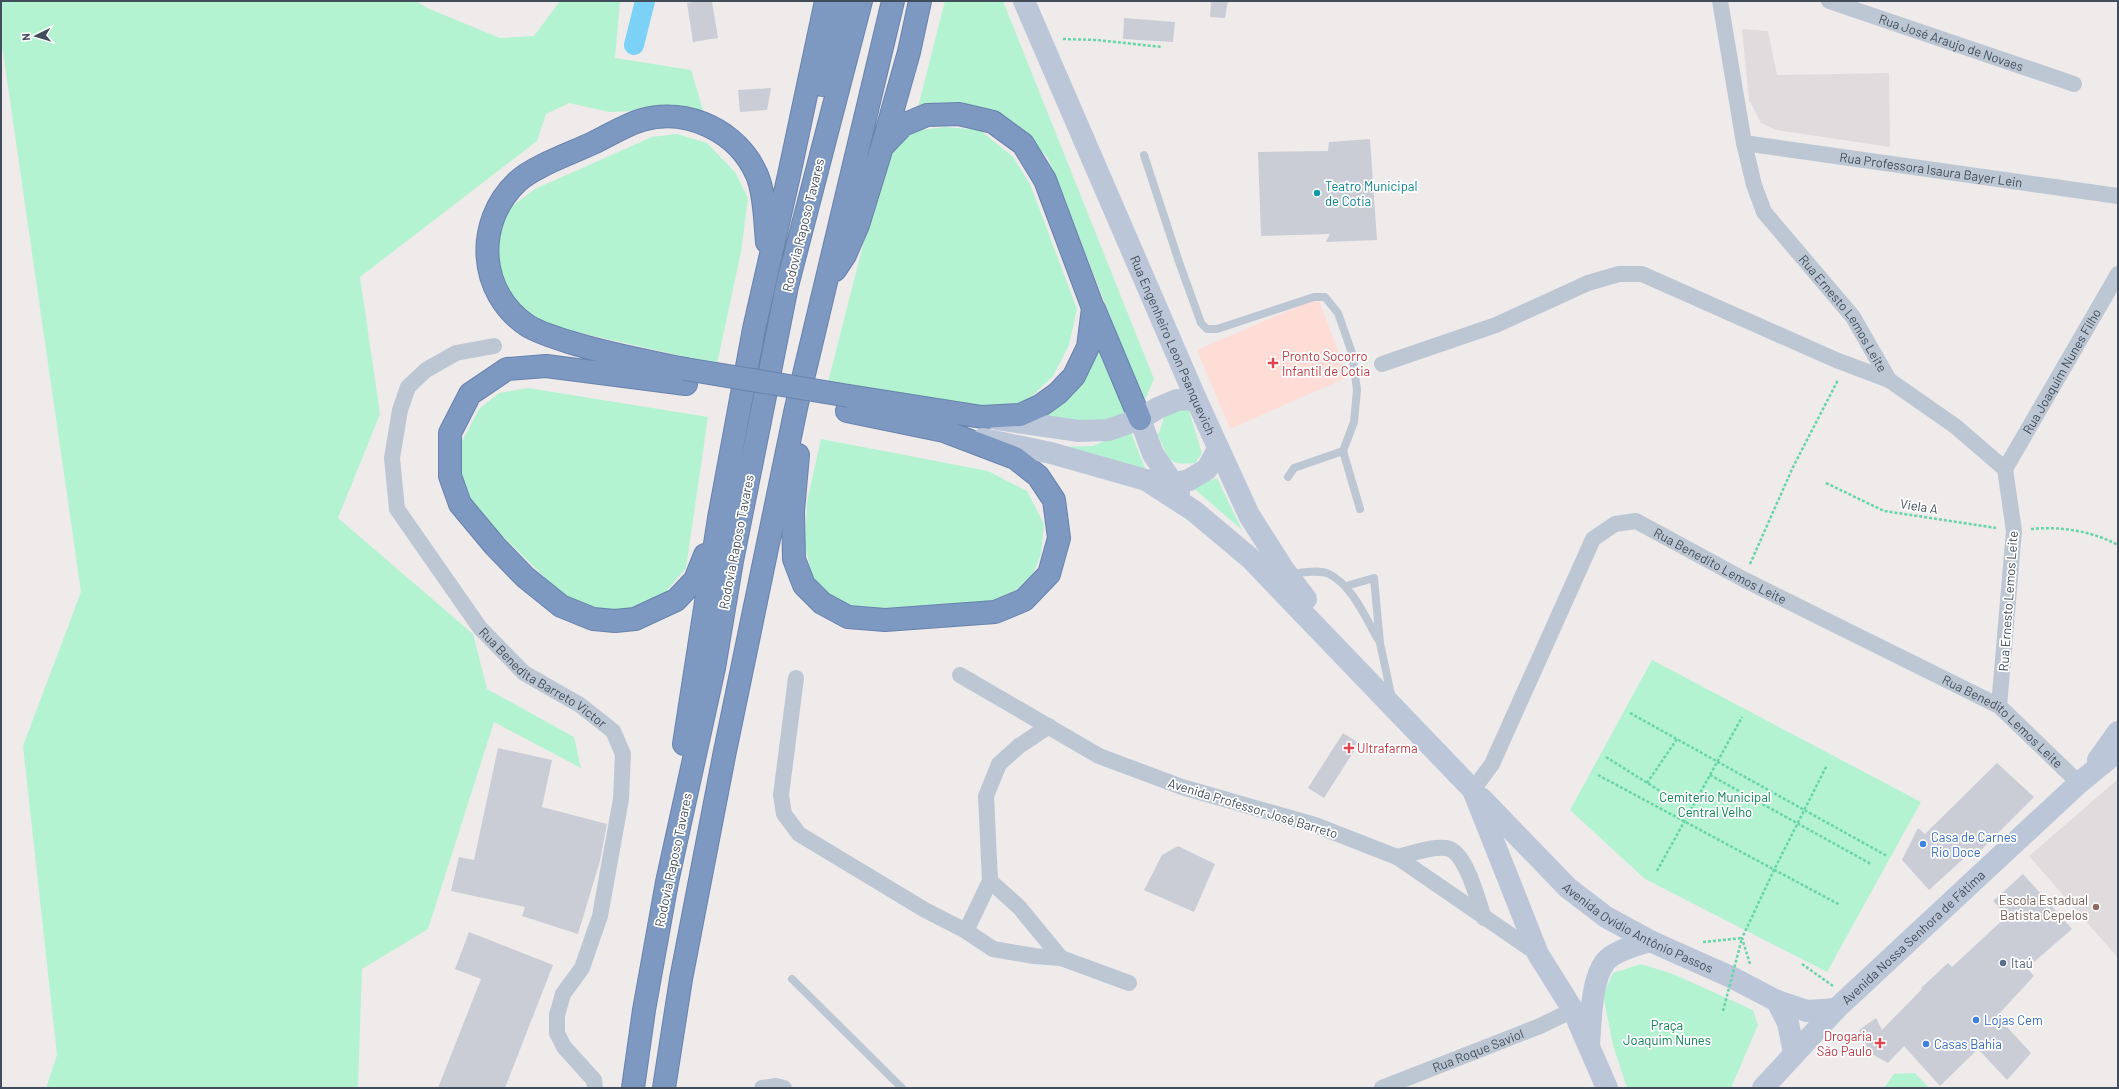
<svg xmlns="http://www.w3.org/2000/svg" width="2119" height="1089" font-family="Barlow,sans-serif">
<style>
.education{fill:#e0dcdd}
.medical{fill:#feddd7}
.green{fill:#b3f3d1}
.lines{fill:none;stroke-linecap:round;stroke-linejoin:round}
.canal{stroke:#7bd2f6;stroke-width:20}
.building{fill:#cacdd5}
.highway-casing{stroke:#6883ad;stroke-width:24}
.path{stroke:#67d5a8;stroke-width:2.5;stroke-dasharray:3 2;stroke-linecap:butt}
.lane{stroke:#bdc7d3;stroke-width:8}
.street{stroke:#bdc7d3;stroke-width:16}
.secondary{stroke:#bbc7d8;stroke-width:22}
.highway{stroke:#7d98c1;stroke-width:22}
.highway-bridge-casing{stroke:#6883ad;stroke-width:24;stroke-linecap:butt}
.path-bridge{stroke:#67d5a8;stroke-width:2.5;stroke-dasharray:3 2;stroke-linecap:butt}
.highway-bridge{stroke:#7d98c1;stroke-width:22}
.culture-dot{fill:#0f9aa8;stroke:#fff;stroke-width:1.5}
.health-dot{fill:#e0444e;stroke:#fff;stroke-width:1.5}
.shop-dot{fill:#3f7fe0;stroke:#fff;stroke-width:1.5}
.education-dot{fill:#8d6e63;stroke:#fff;stroke-width:1.5}
.service-dot{fill:#5c6f8a;stroke:#fff;stroke-width:1.5}
.labels{text-anchor:middle;stroke-width:3.5;stroke-linejoin:round;paint-order:stroke}
.street-label{font-size:13px;fill:#424d5b;stroke:#fff}
.culture-label{font-size:13px;fill:#0d838f;stroke:#fff;text-anchor:start}
.health-label{font-size:13px;fill:#be3a42;stroke:#fff;text-anchor:start}
.park-label{font-size:13px;fill:#0c8352;stroke:#fff}
.shop-label{font-size:13px;fill:#366cbe;stroke:#fff;text-anchor:start}
.education-label{font-size:13px;fill:#785e54;stroke:#fff;text-anchor:end}
.service-label{font-size:13px;fill:#4e5e75;stroke:#fff;text-anchor:start}
</style>
<rect width="100%" height="100%" fill="#efebeb"/>
<path class="education" d="M1742,29L1768,31L1777,75L1889,73L1890,147L1776,130L1761,123L1749,100Z
M2118,779V958L2029,856Z"/>
<path class="medical" d="M1318,298L1348,377L1230,429L1197,350Z"/>
<path class="green" d="M1,1H416L427,8L500,38L534,36L560,1H620L615,58L691,70L704,113L658,110L609,112L569,103L546,114L537,141L360,277L380,414L338,518L473,634L487,689L574,737L581,768L494,722L428,929L362,969L358,1088H46L57,1055L23,746L81,592L1,38Z
M945,1H1003L1154,379L1144,402L1048,158L1018,127L962,102L918,107Z
M945,127L980,130L1013,157L1030,184L1077,309L1069,345L1053,376L1027,401L1011,407L981,408L828,382L888,147L914,131Z
M677,134L707,143L735,172L748,198L741,252L717,364L528,321L509,304L493,254L507,210L535,189L652,137Z
M1098,339L1127,411L1114,421L1087,424L1025,418Z
M528,388L708,417L686,568L662,596L640,606L606,614L572,604L475,509L459,479V447L479,409L499,393Z
M1174,407L1188,408L1202,453L1195,463C1166,466 1169,458 1158,435L1165,415Z
M1130,430L1147,473L1059,447L1093,446Z
M821,439L988,471L1027,491L1044,524L1041,554L1033,574L1015,591L990,603L853,610L830,599L813,579L805,546L807,502Z
M1217,478L1242,530L1191,486Z
M1652,660L1921,802L1827,972L1645,879L1570,810Z
M1641,964L1673,974L1753,1010L1758,1025L1731,1088H1627L1613,1045L1603,995L1613,973Z
M1915,1073L1929,1088H1884L1894,1074Z"/>
<g class="lines">
<path class="canal" d="M634,45L645,1"/>
</g>
<path class="building" d="M698,1H712L718,38L693,42L687,3Z
M1211,1H1228L1225,18L1210,17Z
M1124,18L1175,22L1173,42L1123,39Z
M771,88L767,110L740,112L738,90Z
M1370,139L1377,240L1326,242L1330,234L1261,236L1258,152L1328,151L1329,142Z
M1343,733L1359,743L1324,798L1308,788Z
M498,748L552,760L542,807L607,824L600,861L578,934L522,916L525,907L451,891L459,857L474,860Z
M1997,763L2034,797L1976,855L1972,851L1929,890L1902,860L1918,828L1925,834Z
M1178,846L1215,864L1194,912L1144,890L1162,855Z
M2023,874L2072,929L2027,968L2034,976L1997,1016L2031,1053L2007,1080L1978,1049L1940,1086L1904,1046L1888,1063L1870,1053L1859,1030L1876,1018L1882,1030L1922,989L1921,988L1948,963L1952,967L2007,916L1993,901Z
M469,932L553,965L505,1088H438L481,979L455,969Z"/>
<g class="lines">
<g class="highway-casing">
<path id="highway" d="M822,85L844,1
M883,144L909,52L920,1
M835,270L845,255L858,225L882,147L903,125L927,115L959,114L993,122L1023,144L1045,180L1093,308L1088,347L1074,376L1058,393L1040,406L1020,415L982,417L849,396
M1094,309L1140,419
M685,369C646,361 607,354 569,342C556,338 540,333 528,326C478,293 474,223 517,182C532,167 572,153 593,143C608,136 625,125 642,120C687,107 738,131 757,175C765,194 765,222 767,242
M686,384L546,366L507,369L470,394L450,433V476L460,504L495,546L525,577L561,606L593,619L615,621L635,619L676,600L695,580L705,555
M798,455L793,511L794,559L804,585L822,603L848,617L885,620L995,612L1024,600L1049,574L1059,538L1054,500L1038,476L1015,458L944,431L847,411
M684,744L719,518L754,329L789,175L826,1
M633,1088L644,1010L667,882L714,668L732,561L787,286L861,1
M664,1088L681,979L724,756L796,408L893,1"/>
</g>
<path class="path" d="M1063,39L1097,40L1162,47
M1826,483L1884,511L1996,528
M2031,529C2060,526 2092,531 2118,545
M1750,564L1793,467L1838,380
M1630,713L1887,856
M1606,757L1679,803
M1598,775L1840,905
M1710,775L1871,864
M1647,783L1677,739
M1657,871L1742,717
M1703,942L1742,938
M1750,964L1742,938L1774,870L1827,765
M1802,964L1833,986"/>
<path class="lane" d="M1144,155L1179,262L1201,323L1207,329H1217L1314,297H1325L1338,313L1352,353L1357,390L1354,422L1343,451
M1288,477L1294,468L1343,451L1360,509
M1289,574C1301,573 1319,569 1329,574C1353,586 1366,619 1379,641
M1346,586L1374,578L1380,643L1392,699
M792,979L902,1088"/>
<g class="street">
<path id="s1" d="M1720,1L1744,143L1754,185L1764,212L1853,317L1889,380L1955,426L2005,469L2014,531L1999,706"/>
<path id="s2" d="M1829,1L2074,84"/>
<path id="s3" d="M1744,143L2118,196"/>
<path id="s4" d="M494,346L456,353L426,370L408,387L400,410L392,458L397,509L480,628L524,673L580,705L613,731L623,754L621,799L600,916L582,968L563,994L557,1015V1033L564,1047L594,1080L595,1088"/>
<path d="M1382,364L1496,325L1588,283L1619,274H1642L1836,360L1889,380"/>
<path id="s5" d="M2005,469L2118,274"/>
<path d="M960,675L1099,756L1182,787L1315,825L1397,857L1538,954"/>
<path d="M796,678L781,795L784,814L799,834L925,910L966,931"/>
<path d="M1049,726L1019,746L999,764L986,796L990,881L966,931L993,949L1034,956L1061,958L1129,983"/>
<path id="s6" d="M1473,790L1492,764L1593,539L1615,524L1636,521L1743,579L1999,706L2079,783"/>
<path d="M1397,857C1412,854 1431,846 1446,848C1466,850 1478,901 1484,918"/>
<path d="M990,881L1019,907L1061,958"/>
<path d="M762,1088L776,1086L784,1088"/>
<path id="s7" d="M1382,1088L1540,1026L1573,1010"/>
</g>
<g class="secondary">
<path id="s8" d="M1024,1L1196,399L1249,515L1284,570L1306,599"/>
<path d="M997,419L1079,431L1108,430L1140,419L1158,408L1177,400L1196,399"/>
<path d="M1140,419L1153,454L1179,492"/>
<path d="M983,439L1051,453L1146,480L1172,484L1189,480L1207,469L1218,449"/>
<path d="M1146,480L1194,511L1250,558L1473,790L1538,954L1573,1010L1607,1088"/>
<path d="M2098,760L2118,732"/>
<path id="s9" d="M1481,798L1568,888L1606,917L1650,941L1731,977L1777,1001L1807,1011L1836,1009"/>
<path d="M1777,1001L1788,1023L1794,1053"/>
<path d="M1589,1044C1591,1021 1591,980 1605,962C1613,951 1637,945 1650,941"/>
<path id="s10" d="M1763,1088L1836,1009L2079,783L2118,751"/>
</g>
<use href="#highway" class="highway"/>
<g class="highway-bridge-casing">
<path id="highway-bridge" d="M685,369L849,396"/>
</g>
<path class="path-bridge" d="M1723,1011L1742,938"/>
<use href="#highway-bridge" class="highway-bridge"/>
</g>
<circle class="culture-dot" cx="1317" cy="193" r="4"/>
<g class="health-dot">
<path d="M1271 357h4v4h4v4h-4v4h-4v-4h-4v-4h4z"/>
<path d="M1347 742h4v4h4v4h-4v4h-4v-4h-4v-4h4z"/>
<path d="M1878 1037h4v4h4v4h-4v4h-4v-4h-4v-4h4z"/>
</g>
<g class="shop-dot">
<circle cx="1923" cy="844" r="4"/>
<circle cx="1976" cy="1020" r="4"/>
<circle cx="1926" cy="1044" r="4"/>
</g>
<circle class="education-dot" cx="2096" cy="907" r="4"/>
<circle class="service-dot" cx="2003" cy="963" r="4"/>
<g class="labels">
<g class="street-label">
<text dy="5" stroke="none"><textPath href="#s2" startOffset="129">Rua José Araujo de Novaes</textPath></text>
<text dy="5" stroke="none"><textPath href="#s3" startOffset="189">Rua Professora Isaura Bayer Lein</textPath></text>
<text transform="translate(803 225) rotate(-76)" y="5">Rodovia Raposo Tavares</text>
<text dy="5" stroke="none"><textPath href="#s1" startOffset="345">Rua Ernesto Lemos Leite</textPath></text>
<text dy="5" stroke="none"><textPath href="#s8" startOffset="375">Rua Engenheiro Leon Psanquevich</textPath></text>
<text dy="5" stroke="none"><textPath href="#s5" startOffset="113">Rua Joaquim Nunes Filho</textPath></text>
<text transform="translate(1919 506) rotate(9)" y="5">Viela A</text>
<text transform="translate(736 542) rotate(-79)" y="5">Rodovia Raposo Tavares</text>
<text dy="5" stroke="none"><textPath href="#s6" startOffset="422">Rua Benedito Lemos Leite</textPath></text>
<text transform="translate(2008 601) rotate(-86)" y="5">Rua Ernesto Lemos Leite</text>
<text dy="5" stroke="none"><textPath href="#s4" startOffset="448">Rua Benedita Barreto Victor</textPath></text>
<text dy="5" stroke="none"><textPath href="#s6" startOffset="746">Rua Benedito Lemos Leite</textPath></text>
<text transform="translate(1253 808) rotate(17)" y="5">Avenida Professor José Barreto</text>
<text transform="translate(673 860) rotate(-78)" y="5">Rodovia Raposo Tavares</text>
<text dy="5" stroke="none"><textPath href="#s9" startOffset="206">Avenida Ovídio Antônio Passos</textPath></text>
<text dy="5" stroke="none"><textPath href="#s10" startOffset="213">Avenida Nossa Senhora de Fátima</textPath></text>
<text dy="5" stroke="none"><textPath href="#s7" startOffset="103">Rua Roque Saviol</textPath></text>
</g>
<g class="culture-label">
<text x="1325" y="191">Teatro Municipal<tspan x="1325" dy="15">de Cotia</tspan></text>
</g>
<g class="health-label">
<text x="1282" y="361">Pronto Socorro<tspan x="1282" dy="15">Infantil de Cotia</tspan></text>
<text x="1357" y="753">Ultrafarma</text>
<text x="1872" y="1041" text-anchor="end">Drogaria<tspan x="1872" dy="15">São Paulo</tspan></text>
</g>
<g class="park-label">
<text x="1715" y="802">Cemiterio Municipal<tspan x="1715" dy="15">Central Velho</tspan></text>
<text x="1667" y="1030">Praça<tspan x="1667" dy="15">Joaquim Nunes</tspan></text>
</g>
<g class="shop-label">
<text x="1931" y="842">Casa de Carnes<tspan x="1931" dy="15">Rio Doce</tspan></text>
<text x="1984" y="1025">Lojas Cem</text>
<text x="1934" y="1049">Casas Bahia</text>
</g>
<g class="education-label">
<text x="2088" y="905">Escola Estadual<tspan x="2088" dy="15">Batista Cepelos</tspan></text>
</g>
<g class="service-label">
<text x="2011" y="968">Itaú</text>
</g>
</g>
<rect width="2119" height="1089" fill="none" stroke="#424d5b" stroke-width="4"/>
<g transform="translate(36 36) rotate(265)" stroke="#ffffff" stroke-width="3" paint-order="stroke">
<path d="M0-3L7 15L0 10L-7 15Z" fill="#424d5b"/>
<text y="-6" font-size="11" font-weight="bold" text-anchor="middle" fill="#424d5b">N</text>
</g>
</svg>
